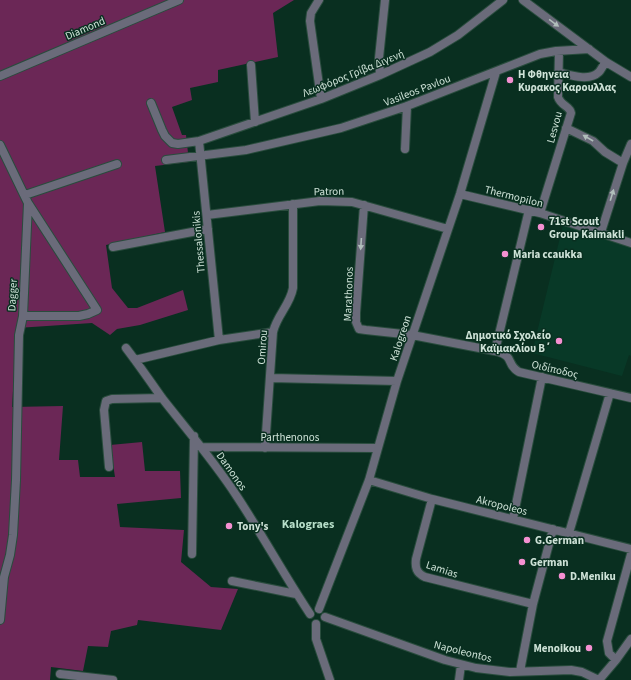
<svg xmlns="http://www.w3.org/2000/svg" width="631" height="680" font-family="'Source Sans 3',sans-serif">
<style>
.built{fill:#083927}
.green{fill:#6b2756}
.lines{fill:none;stroke-linecap:round;stroke-linejoin:round}
.minor-casing{stroke:#294c3d;stroke-width:10}
.minor{stroke:#6a6b7a;stroke-width:8}
.oneway{fill:#b0bebb}
.poi-dot{fill:#f590d1;stroke:#092f20;stroke-width:1.5}
.labels{text-anchor:middle;stroke-width:3;stroke-linejoin:round;paint-order:stroke}
.street-label{font-size:11px;fill:#cee2d7;stroke:#092f20}
.poi-label{font-size:11px;font-weight:bold;fill:#cee2d7;stroke:#092f20;text-anchor:start}
.neighbourhood-label{font-size:12px;font-weight:bold;fill:#b6dec8;stroke:#092f20}
</style>
<rect width="100%" height="100%" fill="#092f20"/>
<path class="built" d="M563,225L631,248V356L629,355L622,376L532,353Z"/>
<path class="green" d="M0,0H294L273,13L278,57L218,70V82L190,88L192,100L172,107L182,135H186L189,162L155,166L165,232L106,245L112,288L128,308H137L183,290L188,310L140,325L117,329L110,335L92,323L17,328L12,407L63,406L59,460H78L80,477H115L110,445L142,442L145,471H180L181,498L117,504L120,527L184,530L181,562L211,587L238,589L221,630L138,620L137,625L111,631L108,647L88,646L83,671L51,667L50,680H0Z"/>
<g class="lines">
<g class="minor-casing">
<path id="minor" d="M319,0L311,13L310,21L321,99
M523,0L606,62L631,77
M251,65L255,122
M558,72C570,75 589,82 599,72C601,70 603,65 606,62
M380,75L379,58L385,0
M0,76L179,0
M151,103L162,130L165,136L172,143L178,144L199,141L321,99L380,75L430,52L458,35L503,0
M566,128L593,141L605,152L623,163
M199,141L219,340
M0,145L28,203L23,316L19,335L16,480L13,535L10,555L4,577L0,620
M405,149L407,106
M166,160L246,150L341,128L407,106L540,54L556,51L589,49
M460,194L540,213L631,243
M25,195L117,164
M364,205L356,313V322L359,329L366,330L412,335L495,351C516,356 505,364 519,372L631,398
M540,213L571,113C570,106 561,106 558,97L559,51
M207,215L320,201L352,202L448,229
M601,232L623,163L631,144
M113,247L208,229
M23,316H79L88,314L97,310L28,203
M126,348C139,365 150,381 162,398C187,430 214,461 236,495C262,534 284,575 310,614
M495,351L529,210
M135,360L219,340L273,332
M271,378L397,381
M202,447L378,448
M265,448L273,332C277,315 290,305 293,288V204
M109,467L104,410L106,401L112,399L162,398
M369,480L432,499L631,549
M432,499L416,559C415,567 416,573 425,577L533,604
M513,519L542,377
M569,533L610,393
M192,554L194,436
M232,581L296,594
M319,609L369,480L397,381L460,194L496,72
M325,617L445,660L476,668L510,672L571,670L582,672L599,680
M316,624V639L330,680
M616,660L609,653L607,641L631,554
M520,671L533,604L553,529
M60,674L113,680
M459,680L461,665
M599,680L616,660L631,639"/>
</g>
<use href="#minor" class="minor"/>
</g>
<defs><path id="oneway-solid" d="M-6-.8H1V-3.2L6.5 0L1 3.2V.8H-6Z"/></defs>
<g class="oneway">
<use href="#oneway-solid" transform="translate(554 23) rotate(36)"/>
<use href="#oneway-solid" transform="translate(588 138) rotate(-150)"/>
<use href="#oneway-solid" transform="translate(612 195) rotate(-73)"/>
<use href="#oneway-solid" transform="translate(361 244) rotate(94)"/>
</g>
<g class="poi-dot">
<circle cx="510" cy="80" r="4"/>
<circle cx="541" cy="227" r="4"/>
<circle cx="505" cy="254" r="4"/>
<circle cx="559" cy="341" r="4"/>
<circle cx="229" cy="526" r="4"/>
<circle cx="527" cy="540" r="4"/>
<circle cx="522" cy="562" r="4"/>
<circle cx="562" cy="576" r="4"/>
<circle cx="589" cy="648" r="4"/>
</g>
<g class="labels">
<g class="street-label">
<text transform="translate(85 28) rotate(-23)" y="4">Diamond</text>
<text transform="translate(353 73) rotate(-22)" y="4">Λεωφόρος Γρίβα Διγενή</text>
<text transform="translate(417 90) rotate(-21)" y="4">Vasileos Pavlou</text>
<text transform="translate(554 127) rotate(-75)" y="4">Lesvou</text>
<text transform="translate(329 191) rotate(-1)" y="4">Patron</text>
<text transform="translate(514 196) rotate(14)" y="4">Thermopilon</text>
<text transform="translate(198 242) rotate(-95)" y="4">Thessalonikis</text>
<text transform="translate(348 294) rotate(-88)" y="4">Marathonos</text>
<text transform="translate(12 295) rotate(-87)" y="4">Dagger</text>
<text transform="translate(400 338) rotate(-72)" y="4">Kalogreon</text>
<text transform="translate(262 347) rotate(-86)" y="4">Omirou</text>
<text transform="translate(555 369) rotate(13)" y="4">Οιδίποδος</text>
<text x="290" y="441">Parthenonos</text>
<text transform="translate(232 471) rotate(55)" y="4">Damonos</text>
<text transform="translate(502 505) rotate(14)" y="4">Akropoleos</text>
<text transform="translate(442 569) rotate(18)" y="4">Lamias</text>
<text transform="translate(463 651) rotate(14)" y="4">Napoleontos</text>
</g>
<g class="poi-label">
<text x="518" y="78">Η Φθηνεια<tspan x="518" dy="13">Κυρακος Καρουλλας</tspan></text>
<text x="549" y="225">71st Scout<tspan x="549" dy="13">Group Kaimakli</tspan></text>
<text x="513" y="258">Maria ccaukka</text>
<text x="551" y="339" text-anchor="end">Δημοτικό Σχολείο<tspan x="551" dy="13">Καϊμακλίου Β΄</tspan></text>
<text x="237" y="530">Tony's</text>
<text x="535" y="544">G.German</text>
<text x="530" y="566">German</text>
<text x="570" y="580">D.Meniku</text>
<text x="581" y="652" text-anchor="end">Menoikou</text>
</g>
<g class="neighbourhood-label">
<text x="308" y="528">Kalograes</text>
</g>
</g>
</svg>
